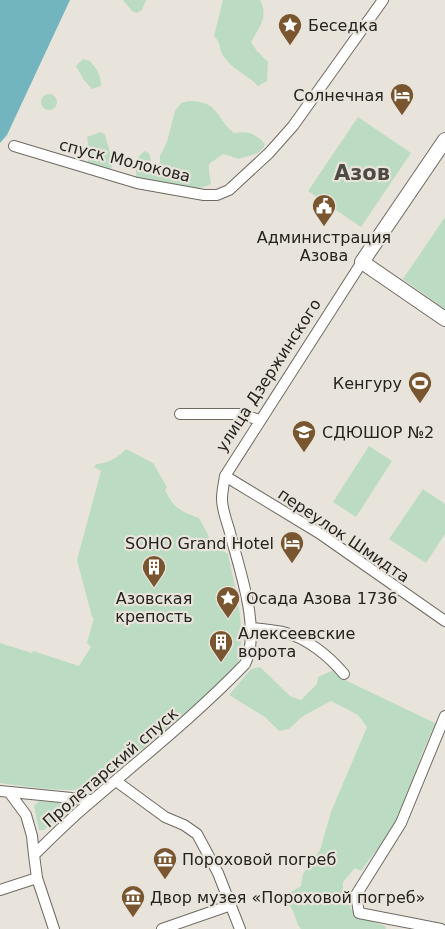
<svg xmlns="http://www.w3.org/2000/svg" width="445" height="929" font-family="'DejaVu Sans',sans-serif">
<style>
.green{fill:#bbdcc2}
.water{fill:#73b5bf}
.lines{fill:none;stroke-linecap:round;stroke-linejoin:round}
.street-casing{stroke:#6f6962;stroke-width:12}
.secondary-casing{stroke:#6f6962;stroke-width:16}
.street{stroke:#fff;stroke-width:10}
.secondary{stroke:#fff;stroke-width:14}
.labels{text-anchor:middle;stroke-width:4.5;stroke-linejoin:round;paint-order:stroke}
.poi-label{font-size:16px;fill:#252320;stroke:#e9e4db;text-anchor:start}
.street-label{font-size:16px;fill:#252320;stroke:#e9e4db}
.district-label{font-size:21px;font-weight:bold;fill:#4f4a43;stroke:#e9e4db}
</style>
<rect width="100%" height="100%" fill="#e9e4db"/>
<path class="green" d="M123,0H146L142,10L137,13L132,11Z
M223,0H260C269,16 259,28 251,42L257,51L268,62L267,81L258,86C248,75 233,70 224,57C219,51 221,42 214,36Z
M83,59L90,61C97,69 101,75 101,86L92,89L84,80L76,66Z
M41 102a8 8 0 1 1 16 0a8 8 0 1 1-16 0Z
M189,101C220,101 215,118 234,133C248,131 255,133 265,144C260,157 249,154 239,159L223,154L209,164V172L211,184C206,187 201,187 196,189C170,201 162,194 137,183L135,161L144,151L149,153L153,168L160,163V156L167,142L175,111L181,103Z
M358,117L411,153L361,227L308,191Z
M101,132L105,135L113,163L109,174L89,171C86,159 90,150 87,137Z
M445,217V309L403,279Z
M369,446L392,461L356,517L333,502Z
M126,449L153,463L167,487L165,490C174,508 180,511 199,518L213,544L228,554C235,588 246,623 239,659C236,676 117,770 95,788C64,793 31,787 0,783V643L32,653L33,651L79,666L91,647L87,643L94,618L92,617L77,560L101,471L94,467L96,464C109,463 117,458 126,449Z
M423,489L445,504V534L426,563L389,539Z
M260,667L290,696L301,700L317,684L318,677L336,669L347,681L437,724C419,751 414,784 400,813C391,834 374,852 361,871L355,868L343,882V891L351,909L358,917L385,926L386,929H301L298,925L293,911L285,898L287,894L301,886L303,874L320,850L331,812L367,727L358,715L331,701L303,716L289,729L279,731L265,717L229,695L251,669Z
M39,801L69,803V808L44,830H39L34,806Z"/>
<path class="water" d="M0,0H70L7,135L0,143Z"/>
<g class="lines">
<g class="street-casing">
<path id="street" d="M14,146L137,183L204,195H217L229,190L269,153L293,126L383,0
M180,414H240L260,420
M225,476L319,533L445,621
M252,628C262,629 273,630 283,632C307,638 329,656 344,674
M116,781L165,817L184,825L197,834L218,873L240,929
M0,791L92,800
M9,792L26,815L32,836L34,855
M0,890L37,878
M54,929L37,878L34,855C53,836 72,817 93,800C144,756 198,713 245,664C262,629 238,566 229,529C226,520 222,508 222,499C222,491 224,483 225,476L362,262
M162,929L231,905
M441,929L359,913L356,895L401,823L445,716"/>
</g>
<g class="secondary-casing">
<path id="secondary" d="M445,140L362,262L445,319"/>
</g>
<use href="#street" class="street"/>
<use href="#secondary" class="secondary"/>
</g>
<defs>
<g id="sight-pin" transform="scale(1.25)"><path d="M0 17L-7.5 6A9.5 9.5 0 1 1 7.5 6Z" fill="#79562f" stroke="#e9e4db"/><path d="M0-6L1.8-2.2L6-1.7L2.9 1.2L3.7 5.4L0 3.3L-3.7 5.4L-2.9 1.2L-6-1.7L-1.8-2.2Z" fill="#fff"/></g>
<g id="hotel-pin" transform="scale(1.25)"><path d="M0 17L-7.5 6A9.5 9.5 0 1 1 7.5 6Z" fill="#79562f" stroke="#e9e4db"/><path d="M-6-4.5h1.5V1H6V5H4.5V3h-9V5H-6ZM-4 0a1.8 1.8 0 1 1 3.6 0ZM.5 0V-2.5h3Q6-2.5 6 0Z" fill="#fff"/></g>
<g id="civic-pin" transform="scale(1.25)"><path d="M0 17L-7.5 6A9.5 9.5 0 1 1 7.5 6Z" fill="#79562f" stroke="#e9e4db"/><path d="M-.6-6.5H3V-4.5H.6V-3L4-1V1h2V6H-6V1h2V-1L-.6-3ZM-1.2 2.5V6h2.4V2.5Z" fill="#fff"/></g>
<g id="stadium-pin" transform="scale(1.25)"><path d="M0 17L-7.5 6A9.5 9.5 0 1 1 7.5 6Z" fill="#79562f" stroke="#e9e4db"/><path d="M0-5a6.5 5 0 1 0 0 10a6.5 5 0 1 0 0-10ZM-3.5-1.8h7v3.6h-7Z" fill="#fff"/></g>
<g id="school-pin" transform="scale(1.25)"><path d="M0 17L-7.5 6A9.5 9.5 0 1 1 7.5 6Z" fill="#79562f" stroke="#e9e4db"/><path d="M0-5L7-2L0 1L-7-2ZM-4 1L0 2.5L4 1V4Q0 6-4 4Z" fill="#fff"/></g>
<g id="building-pin" transform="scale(1.25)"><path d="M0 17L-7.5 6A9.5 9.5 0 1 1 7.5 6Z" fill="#79562f" stroke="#e9e4db"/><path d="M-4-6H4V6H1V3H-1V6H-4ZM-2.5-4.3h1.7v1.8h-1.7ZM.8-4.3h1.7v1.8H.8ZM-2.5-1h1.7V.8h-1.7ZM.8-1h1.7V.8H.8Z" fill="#fff"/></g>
<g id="museum-pin" transform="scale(1.25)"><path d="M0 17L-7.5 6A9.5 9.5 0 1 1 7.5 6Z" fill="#79562f" stroke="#e9e4db"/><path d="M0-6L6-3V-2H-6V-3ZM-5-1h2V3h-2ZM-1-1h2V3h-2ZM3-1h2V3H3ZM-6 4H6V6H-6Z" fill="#fff"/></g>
</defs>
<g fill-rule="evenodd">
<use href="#sight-pin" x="290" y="25"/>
<use href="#hotel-pin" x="402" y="95"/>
<use href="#civic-pin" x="324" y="206"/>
<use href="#stadium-pin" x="420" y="383"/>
<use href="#school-pin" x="304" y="432"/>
<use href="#hotel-pin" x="292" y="543"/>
<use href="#building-pin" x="154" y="567"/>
<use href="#sight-pin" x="228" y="598"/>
<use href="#building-pin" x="221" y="642"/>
<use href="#museum-pin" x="165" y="859"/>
<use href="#museum-pin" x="133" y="897"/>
</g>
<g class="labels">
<g class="poi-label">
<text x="308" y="31">Беседка</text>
<text x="384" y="101" text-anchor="end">Солнечная</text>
<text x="324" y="243" text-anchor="middle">Администрация<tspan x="324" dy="18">Азова</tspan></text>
<text x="402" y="389" text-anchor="end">Кенгуру</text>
<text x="322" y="438">СДЮШОР №2</text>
<text x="274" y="549" text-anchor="end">SOHO Grand Hotel</text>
<text x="154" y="604" text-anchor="middle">Азовская<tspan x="154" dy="18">крепость</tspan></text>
<text x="246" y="604">Осада Азова 1736</text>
<text x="238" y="639">Алексеевские<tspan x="238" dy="18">ворота</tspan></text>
<text x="182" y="865">Пороховой погреб</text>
<text x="150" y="903">Двор музея «Пороховой погреб»</text>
</g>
<g class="street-label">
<text transform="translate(125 160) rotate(14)" y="6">спуск Молокова</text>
<text transform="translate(268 375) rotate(-57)" y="6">улица Дзержинского</text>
<text transform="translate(344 535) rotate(34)" y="6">переулок Шмидта</text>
<text transform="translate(110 767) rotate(-41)" y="6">Пролетарский спуск</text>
</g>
<g class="district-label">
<text x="362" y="180">Азов</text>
</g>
</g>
</svg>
